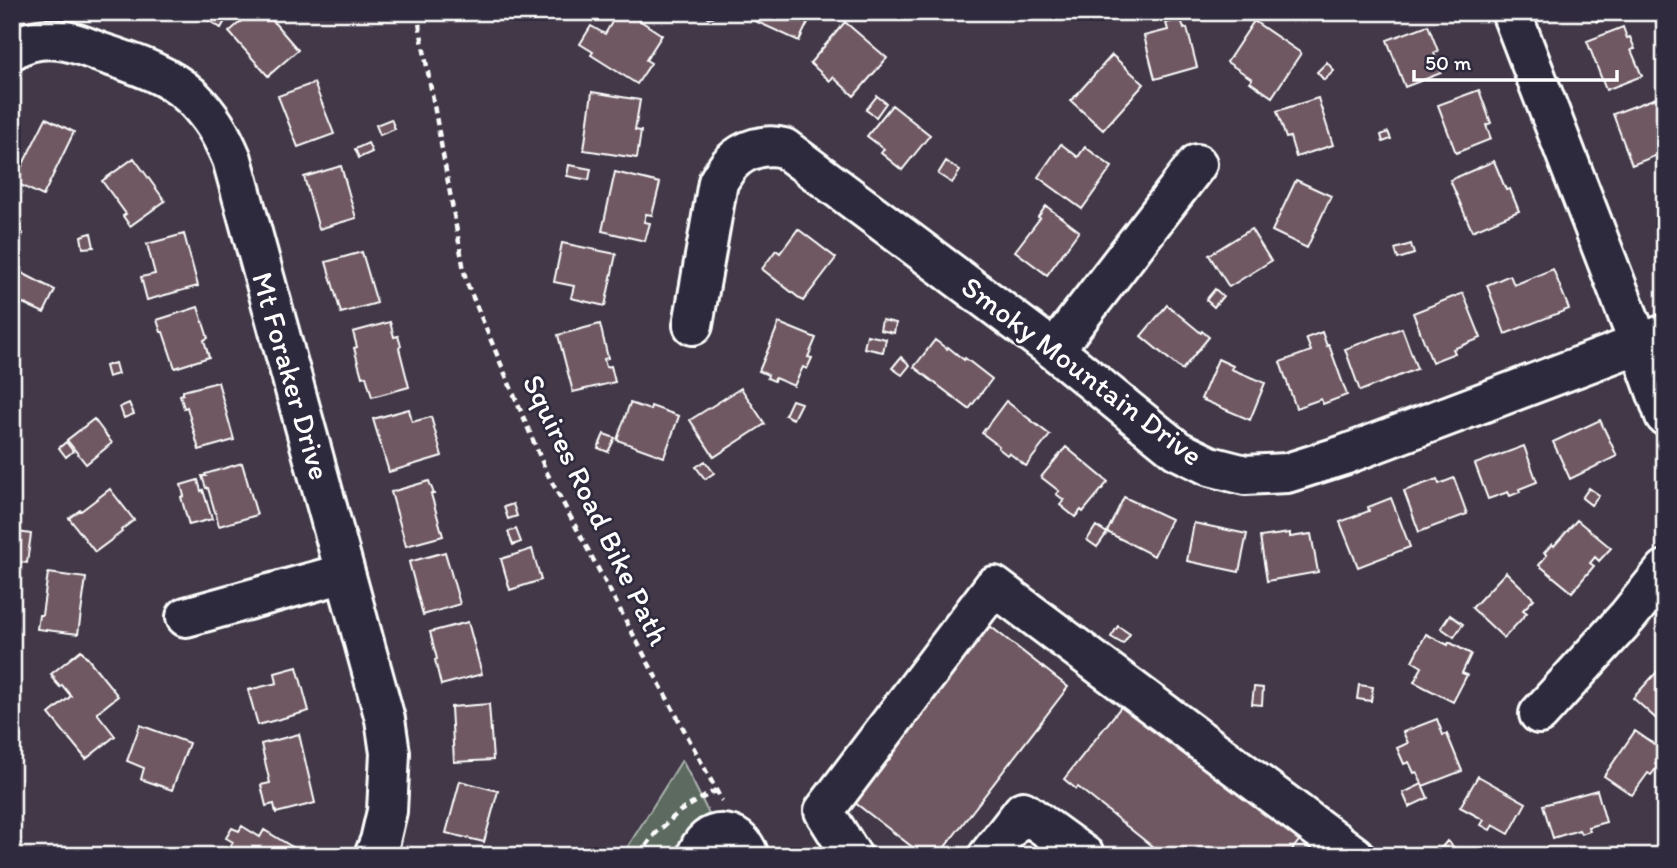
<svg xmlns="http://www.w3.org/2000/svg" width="1677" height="868" font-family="Itim,sans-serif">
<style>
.park{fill:#5b6a60;stroke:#adb4b0;stroke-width:2}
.building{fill:#705963;stroke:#fff;stroke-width:2}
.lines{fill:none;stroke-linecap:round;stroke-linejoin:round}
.minor-casing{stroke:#fff;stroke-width:44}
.path{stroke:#fff;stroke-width:4.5;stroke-dasharray:7 5;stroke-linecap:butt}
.minor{stroke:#2f2a3d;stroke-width:38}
.labels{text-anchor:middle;stroke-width:5;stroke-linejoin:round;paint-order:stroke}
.street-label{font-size:30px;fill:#fff;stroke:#2f2a3d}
</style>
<rect width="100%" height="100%" fill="#423848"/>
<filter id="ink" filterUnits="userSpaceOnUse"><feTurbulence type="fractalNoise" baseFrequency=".0143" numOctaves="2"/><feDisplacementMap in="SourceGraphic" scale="14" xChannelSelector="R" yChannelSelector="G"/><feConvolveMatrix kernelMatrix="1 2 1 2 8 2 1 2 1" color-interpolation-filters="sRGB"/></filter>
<g filter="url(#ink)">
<path class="park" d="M682,760L730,856H622Z"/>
<path class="building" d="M199,12H230L221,28L198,14Z
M251,12H265L298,50L268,76L229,32Z
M618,12H627L662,35L646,60L651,63L637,84L591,55L593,52L580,44L591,26L605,34Z
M686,12H706L688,17Z
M706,12H731L708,18Z
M757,12H813L799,41L753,20Z
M1593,12H1621L1597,22Z
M1181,19L1184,29L1187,28L1197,67L1155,79L1144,36L1168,30L1166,23Z
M1254,21L1301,53L1272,97L1250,82L1252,79L1227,62Z
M845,22L887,58L854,96L833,77L830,81L810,63Z
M1428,25L1438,51L1434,53L1441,73L1405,87L1387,40Z
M1623,27L1627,38L1630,37L1635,49L1631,50L1642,76L1606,90L1587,41Z
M1112,55L1144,84L1103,130L1071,101Z
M1327,62L1334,71L1324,80L1317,72Z
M314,83L334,134L298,147L278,96Z
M1479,90L1491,123L1486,125L1491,139L1456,153L1438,105Z
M592,92L640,100L635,130L641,131L637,158L584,150Z
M1664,95L1665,122L1660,124L1665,137V152L1632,165L1613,114Z
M877,96L886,103L876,117L866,110Z
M1318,98L1333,145L1296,157L1290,137L1286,138L1277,111Z
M892,105L930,135L902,170L881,153L884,149L867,136Z
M46,118L74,132L43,196L14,182Z
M391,119L395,129L380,135L376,125Z
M1388,132L1391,139L1383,142L1381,135Z
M368,143L372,152L359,158L355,149Z
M1061,144L1078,157L1085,147L1112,167L1082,209L1038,177Z
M134,158L165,201L130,226L123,216L126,214L102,181Z
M946,161L960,171L952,183L938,174Z
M1494,161L1506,190L1510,189L1519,211L1472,231L1450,180Z
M569,165L591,169L589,180L567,176Z
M341,166L356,218L319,229L304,177Z
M615,172L660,183L652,215L646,214L644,222L650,223L645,241L602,231Z
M1296,180L1331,196L1307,248L1272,231Z
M1046,206L1079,231L1047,275L1015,251L1040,218L1038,217Z
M12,229L23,234L12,255Z
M798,229L836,258L803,301L762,269L776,250L780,253Z
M1251,229L1271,261L1229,287L1209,255Z
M91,233L94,247L83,248L81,236Z
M184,234L198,286L147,300L141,277L155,274L147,244Z
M562,243L616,254L605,306L571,298L574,286L554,282Z
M1411,244L1414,254L1398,259L1395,249Z
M362,252L377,303L341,313L326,262Z
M1553,269L1569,309L1505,334L1487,285L1510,275L1514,285Z
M22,273L55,290L44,313L12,298V292Z
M1215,289L1223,296L1214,307L1206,300Z
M1463,293L1481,338L1453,349L1455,353L1432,362L1413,313Z
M1167,305L1201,333L1202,331L1209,337L1182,370L1141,336Z
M198,307L208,338L204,340L209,357L175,368L163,332H161L157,320Z
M882,320L896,323L894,333L880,330Z
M390,322L394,337L398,336L401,346L399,348L409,387L372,397L366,376L362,377L354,348L357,347L353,332Z
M779,323L816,338L808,357L812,358L807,369L803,367L794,386L775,378L774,381L767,378L768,375L759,371Z
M600,324L608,358L604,359L606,367L611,366L615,382L573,392L558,335Z
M1402,328L1417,369L1360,391L1345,349Z
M1322,332L1327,346L1329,345L1347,395L1323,404L1321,399L1296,408L1280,362L1311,351L1306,338Z
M867,335L886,339L883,352L864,348Z
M935,340L947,349L948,347L964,360L965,358L992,379L969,409L914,367Z
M901,357L910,365L902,375L892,368Z
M1218,359L1233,366L1231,369L1265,383L1250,420L1201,399Z
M115,363L118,374L108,377L105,366Z
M218,382L234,440L199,450L187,407L184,408L180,395L183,394V391Z
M741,388L765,424L714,457L690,420Z
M792,400L801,403L793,419L785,415Z
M1006,401L1050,435L1026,466L1009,453L1007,455L998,448L999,446L982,433Z
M129,403L134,414L124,418L120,407Z
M630,403L650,410L651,406L679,416L664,457L617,440Z
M409,409L412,422L431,417L442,456L389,472L373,419Z
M94,419L112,443L86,464L67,440Z
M1600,420L1617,456L1570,479L1553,442Z
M604,434L615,438L608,452L598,448Z
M66,442L73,451L66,457L59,448Z
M1524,446L1537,482L1519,489L1520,492L1510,496L1508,492L1488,499L1475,464Z
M1066,447L1108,482L1083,512L1081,510L1075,517L1060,505L1064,500L1056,494L1059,491L1041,477Z
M705,461L714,473L705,479L696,467Z
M242,463L257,515L219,526L208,488H206L202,476H206L205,474Z
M1454,478L1467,514L1419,532L1404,491L1437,479L1439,484Z
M198,480L201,491L203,490L212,519L189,525L181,497L184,496L181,485Z
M429,481L434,494H431L443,536L406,546L391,492Z
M1589,488L1599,495L1591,505L1582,498Z
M110,489L134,520L121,530L122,532L95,552L69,518L80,510L81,511Z
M1124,497L1171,519L1154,556L1107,532Z
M1391,498L1410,547L1358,567L1340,522L1369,511L1368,507Z
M513,504L517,516L508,519L504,507Z
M1577,520L1611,548L1599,561L1595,557L1590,563L1594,566L1572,592L1539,565L1547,555L1544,553L1552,544L1554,546Z
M1194,523L1247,534L1239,572L1187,561Z
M1096,526L1107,533L1097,547L1087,540Z
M516,529L521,542L513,545L508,532Z
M12,531L31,534L27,563L12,561Z
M1290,533V537L1311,534L1318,572L1267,581L1260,537Z
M532,549L541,580L510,590L501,559Z
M445,552L460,604L423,615L409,562Z
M1506,572L1534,599L1523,610L1527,613L1504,638L1472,608Z
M48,573L86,578L78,634L37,629L39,615H42Z
M1450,615L1463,624L1454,637L1441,628Z
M468,622L482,674L441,685L435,660L437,659L430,632Z
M990,626L1068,687L938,856H924L854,802Z
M1118,626L1130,634L1123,644L1111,637Z
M1426,634L1448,645L1449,642L1471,654L1462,673L1467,675L1453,702L1414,682L1422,667L1412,661Z
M81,650L118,696L97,713L115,736L86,759L49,714L71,696L62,685L60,687L52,678L54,677L51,674Z
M1665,663V721L1662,724L1633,698Z
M297,667L309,711L258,725L248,690L277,683L275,673Z
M1359,685L1373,687L1371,701L1357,699Z
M1254,687L1263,688L1262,705L1252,704Z
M1128,698L1302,837L1287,856H1164L1078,787L1076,789L1064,779Z
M489,704L493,760L454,762L451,707Z
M1437,719L1443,735L1447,734L1462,771L1423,786L1417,772L1414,773L1409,762L1404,764L1397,748L1408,743L1403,732Z
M140,725L189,743L172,790L141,779L144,768L127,761Z
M1635,731L1664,751L1655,764L1658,766L1651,775L1648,773L1632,795L1604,776Z
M299,734L315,803L276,813L274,804L266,806L261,785L270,783L261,744Z
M1478,776L1526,803L1509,834L1493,825L1490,830L1481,825L1484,820L1460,807Z
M460,781L498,791L484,842L446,833Z
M1422,784L1428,798L1409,807L1403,793Z
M1597,790L1606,822L1588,827L1590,831L1581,834L1579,830L1553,838L1543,805Z
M242,826L260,837L264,830L299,851L296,856H224L233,842L226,838L232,828L239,831Z
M1447,841L1456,849L1450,856H1440L1437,853Z"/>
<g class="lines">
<g class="minor-casing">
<path id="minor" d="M1511,12L1639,344L1665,416
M12,50C26,41 43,38 59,40C73,41 86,47 99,52C131,63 166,73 191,96C211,116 221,133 232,159L385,719L390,753L387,811L380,841L374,856
M693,325L718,182C722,176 726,168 731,163C744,149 766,143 784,148L1054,350L1177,450L1210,466L1245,475L1287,473L1344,455L1665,334
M1054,350L1197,164
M186,617L345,573
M1539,714L1628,616L1665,570
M697,856C704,826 740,827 749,856
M852,856L824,811L994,586L1355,856
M988,856L1023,811L1085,856"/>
</g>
<path class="path" d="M417,12L466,281L546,471L722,801
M639,856L655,834L680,811L716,790"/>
<use href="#minor" class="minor"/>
</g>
</g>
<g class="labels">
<g class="street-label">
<text transform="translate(1082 371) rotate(37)" y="10">Smoky Mountain Drive</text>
<text transform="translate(291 376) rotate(74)" y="10">Mt Foraker Drive</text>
<text transform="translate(596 510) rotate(64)" y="10">Squires Road Bike Path</text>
</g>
</g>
<rect width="1677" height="868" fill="none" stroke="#2f2a3d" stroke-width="42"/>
<rect x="21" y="21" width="1635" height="826" fill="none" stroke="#fff" stroke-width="2.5" filter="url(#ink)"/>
<path d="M1414 70v10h203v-10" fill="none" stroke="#ffffff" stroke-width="3.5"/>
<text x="1425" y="70" font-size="21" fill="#ffffff" stroke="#2f2a3d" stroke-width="5" paint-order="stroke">50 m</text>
</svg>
